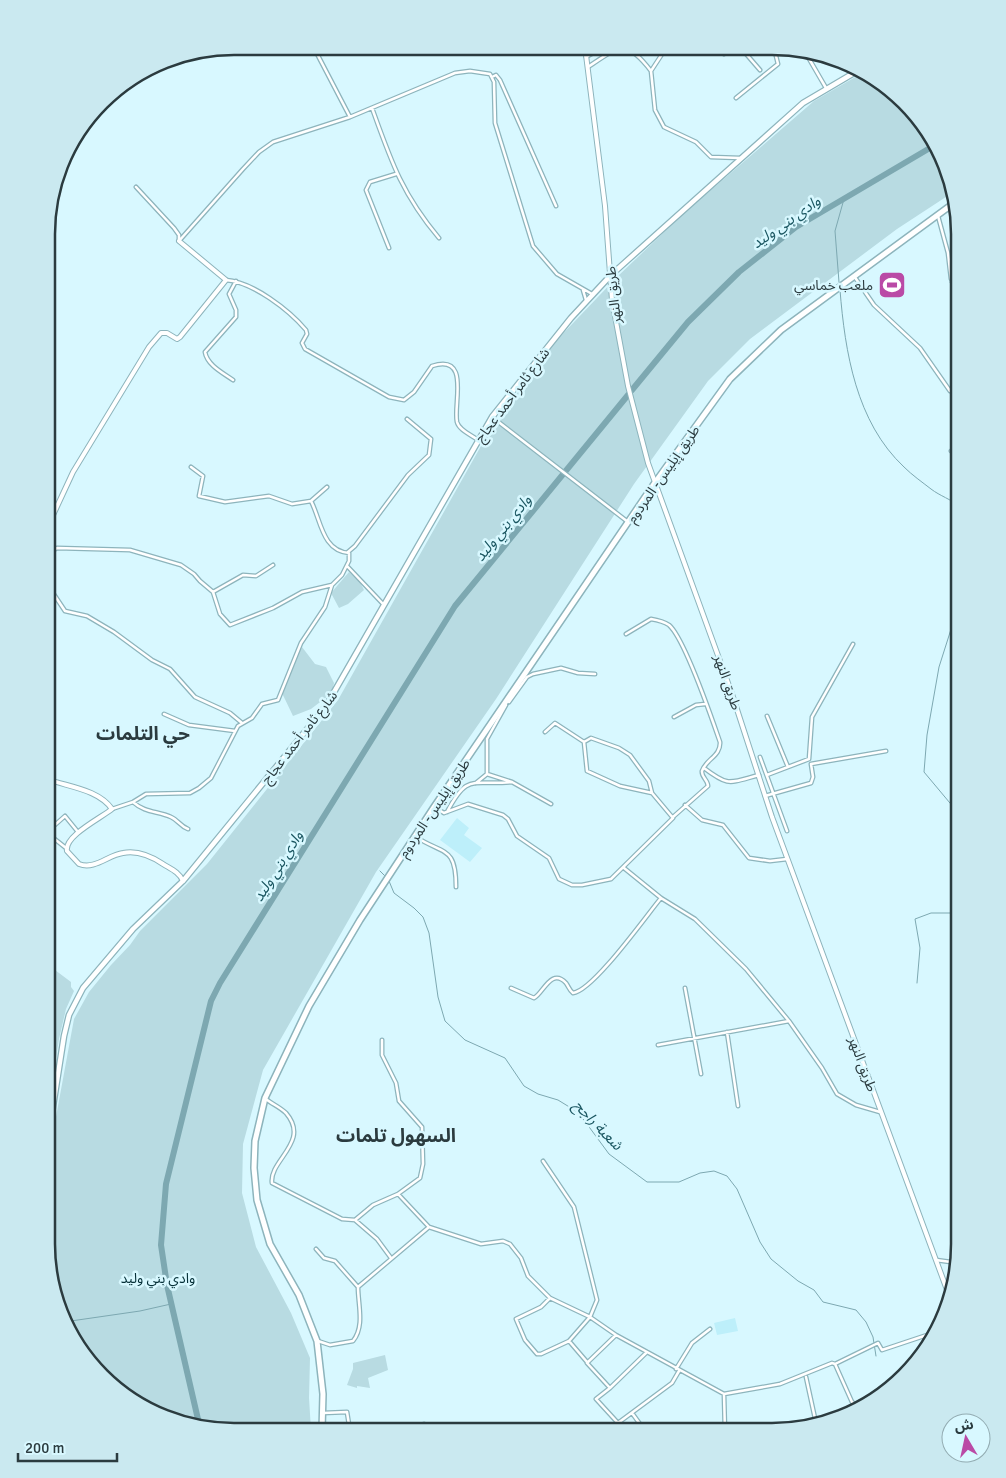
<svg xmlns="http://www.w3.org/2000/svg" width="1006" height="1478" font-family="Signika,'Noto Sans Arabic',sans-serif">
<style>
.built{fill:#bdeffa}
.green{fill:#b8dbe2}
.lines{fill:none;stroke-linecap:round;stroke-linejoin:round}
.stream{stroke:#7da8b1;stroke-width:1}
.river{stroke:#7da8b1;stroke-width:6}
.street-casing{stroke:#8db4bc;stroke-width:5}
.secondary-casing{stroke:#8db4bc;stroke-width:6}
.primary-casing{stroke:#8db4bc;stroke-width:7}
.highway-casing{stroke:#8db4bc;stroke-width:8}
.street{stroke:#fff;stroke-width:2.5}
.secondary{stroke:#fff;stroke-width:4}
.primary{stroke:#fff;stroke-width:4.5}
.highway{stroke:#fff;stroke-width:5}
.labels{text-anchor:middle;stroke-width:5;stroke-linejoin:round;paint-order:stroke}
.poi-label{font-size:14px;fill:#2b3b3f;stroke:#d8f8ff;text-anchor:end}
.street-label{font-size:14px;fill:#2b3b3f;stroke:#d8f8ff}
.park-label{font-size:14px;fill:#053038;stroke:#d8f8ff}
.water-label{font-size:15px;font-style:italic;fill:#195560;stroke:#d8f8ff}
.district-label{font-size:19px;font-weight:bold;fill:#2b3b3f;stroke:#d8f8ff}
.rim{fill:none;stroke:#2b3b3f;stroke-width:2.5}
</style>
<rect width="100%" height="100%" fill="#d8f8ff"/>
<path class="built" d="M457,818L469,828L464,835L482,848L470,862L440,840Z
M735,1318L738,1331L717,1335L714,1323Z"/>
<path class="green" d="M864,72L886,85L921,120L945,162L952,193L897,229L750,339L708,381L634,484L496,699L376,872L263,1070L243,1144L242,1193L256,1247L291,1313L310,1358L309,1398L311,1430H210L163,1418L120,1393L85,1358L61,1316L46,1244V1171L74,1019L89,992L111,965L130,945L140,931L207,864L338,700L490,430L553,344L618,276L682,215L814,101Z
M349,572L360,582L364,590L348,604L339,608L331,593Z
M302,647L315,664L326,667L334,683L332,693L311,709L293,716L282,693L287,674Z
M55,970L71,982V987L74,991L66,1009L59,1039L47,1116V973L54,976Z
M385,1355L388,1370L368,1378L370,1388L357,1386V1388L347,1385L353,1369V1363Z"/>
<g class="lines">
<path class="stream" d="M839,282L835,231L844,199
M840,290C845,352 856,422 904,467C912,475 922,482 931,489C940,496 951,499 960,507
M960,815L924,772L927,735L939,667L960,601
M380,871L385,876
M389,881L394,893L414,908L423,917L429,933L438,997L445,1021L465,1040L505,1058L524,1086L538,1094L558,1100L571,1108L584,1120L609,1154L647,1182H679L700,1173L714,1171L727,1176L737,1189L760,1242L771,1259L798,1281L814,1290L823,1302L856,1310L866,1322L873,1337L876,1356
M917,983L920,948L915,919L931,913H959
M64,1322L140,1311L171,1304"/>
<path class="river" d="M632,390L688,322L739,272L796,227L935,145
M200,1428L167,1285L161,1245L166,1184L211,1001L220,983L455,606L628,395"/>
<g class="street-casing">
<path id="street" d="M313,46L350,117
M666,48L651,71L655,110L664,127L696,142L711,157L740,158
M741,48L760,70
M804,50L826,88
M724,54L731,48
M586,57L604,47
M588,67C618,47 626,38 651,71
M492,77L496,75L500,80L556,206
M736,98L778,64L774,48
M372,108C391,161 402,194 439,238
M136,187L174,228L179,235V241
M938,216L948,253L951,279L960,287
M179,241L243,169L259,152L273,142L350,117L455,73L470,71L490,74L494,82L495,123L533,246L557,274L592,294
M389,248L366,190L370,182L396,174
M854,276L874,305L920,348L950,391L955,392L960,390
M226,280C253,282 289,310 306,330L307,334L302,343L305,349L389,397L404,400L414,392L432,366C471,353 453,404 457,422C459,430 471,435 478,440
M952,282L960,277
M583,290L586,300
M233,380C223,373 207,365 205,352L236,317V310L229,294L236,281
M492,417L628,522
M951,451L960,446
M191,467L203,476L199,496L225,502L269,496L292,504L311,501
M47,507L55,510
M348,552L355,546L408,475L429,455L431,439L407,419
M47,554L57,548L130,550L181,565L194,574L200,581L213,592L220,614L230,625L273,608L302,592L332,585
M347,566L384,605
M47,584L65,611L87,616L114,632L152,660L170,669L195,697L230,713L242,723
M213,592L243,575L256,576L273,565
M626,634L651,619C657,620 663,621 669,625C685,639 712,719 720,742C721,756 706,759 702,771C701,777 708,780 708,786L673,817
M509,702L527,677L533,674L561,668L578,673L595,674
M164,714L189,725L235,731
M767,716L788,767
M674,717L696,705L705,704
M545,732L555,723L584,742
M760,757L787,831
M704,768C729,787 729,783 759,775
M487,774L512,782L551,804
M767,775L809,759L812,717L853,644
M476,783L487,774V739L506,705
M47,790L52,781
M765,796L811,783L813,777L811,764L886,751
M133,802C145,813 158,811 171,817C178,820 180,826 188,829
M685,805L702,820L723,825L749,858L770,861L787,859
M434,807L444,813L468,804L503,815L508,819L517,836L549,858L559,879L572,885H582L611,879L673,818L652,793L649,781L630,755L619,748L591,738L584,742L587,771L620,786L652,793
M112,809L133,802L146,794L190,793L199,788L211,778L238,726L252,718L262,704L278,700L301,643L325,607L332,585L342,575L349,561V553C322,551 321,520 311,501L327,487
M447,812C468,772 472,786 512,782
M47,832L65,816L78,832
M47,833L66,848
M416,837C444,855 456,846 456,887
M624,868L661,898L695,919L746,969L789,1021L822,1068L837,1094L856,1105L880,1112
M511,988L534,998C543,994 551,967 566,983C569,987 569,990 573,993C593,991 646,916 661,898
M685,988L701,1074
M727,1032L738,1106
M658,1045L789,1021
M266,1099C272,1104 280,1107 286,1113C311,1142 269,1160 272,1183L342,1219L355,1220L373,1205L398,1194L420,1178L423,1164L422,1127L399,1101L396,1083L382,1055V1040
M543,1161L574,1207L597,1300L590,1317L569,1341L541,1354H537L525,1340L516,1319L541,1307L550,1298
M398,1194L429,1227
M355,1220L377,1239L391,1258
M316,1249L324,1258L335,1261L358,1287
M936,1260L958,1263
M616,1335L587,1363L610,1388L647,1352
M318,1341L330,1345L353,1341C365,1326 358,1305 358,1287L429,1227L481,1244L503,1241L510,1244L521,1258L528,1276L550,1298L590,1317L616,1335L724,1394L780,1384L832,1363L835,1364L878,1343L882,1350L936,1332
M569,1341L587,1362
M835,1364L852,1402L860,1408
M676,1369L692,1343L710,1329
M806,1377L816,1423
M610,1388L596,1399L618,1423L672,1383L679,1371
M724,1394L725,1432
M323,1413L347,1412L350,1431
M632,1413L645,1431
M424,1424L428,1431"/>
</g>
<g class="secondary-casing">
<path id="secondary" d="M585,47L605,206L612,300L628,386L648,463L732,694L772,817L950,1298
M47,528L73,472L149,347L161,333H167L177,339L180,337L226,280L179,241
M47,779C68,787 98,789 112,809C101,818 64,836 67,851L79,864C95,870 108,855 123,853C138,850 151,856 163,864C171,869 179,872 183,881"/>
</g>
<g class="primary-casing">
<path id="primary" d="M46,1151L64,1036L69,1015L83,988L133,929L183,881L326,706L492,417L571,318L611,275L803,103L859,70"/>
</g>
<g class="highway-casing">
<path id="highway" d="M322,1430L323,1394L317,1341L299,1295L270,1244L257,1200L254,1168L255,1141L265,1098L309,1006L360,920L434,807L654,484L730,379L781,330L954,203"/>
</g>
<use href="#street" class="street"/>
<use href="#secondary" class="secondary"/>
<use href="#primary" class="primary"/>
<use href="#highway" class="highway"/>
</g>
<defs>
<g id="stadium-square" transform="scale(1.4375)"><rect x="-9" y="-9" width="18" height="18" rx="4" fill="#ba4aa6" stroke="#d8f8ff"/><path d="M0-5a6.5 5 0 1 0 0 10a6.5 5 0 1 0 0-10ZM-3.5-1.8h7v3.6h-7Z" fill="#fff"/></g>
</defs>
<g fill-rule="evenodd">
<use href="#stadium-square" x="892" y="285"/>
</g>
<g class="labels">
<g class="poi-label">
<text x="873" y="290">ملعب خماسي</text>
</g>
<g class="street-label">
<text transform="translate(613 295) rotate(-96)" y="5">طريق النهر</text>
<text transform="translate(512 395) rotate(-53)" y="5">شارع ثامر أحمد عجاج</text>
<text transform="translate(663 474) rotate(-55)" y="5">طريق إيليس- المردوم</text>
<text transform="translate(728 682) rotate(71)" y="5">طريق النهر</text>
<text transform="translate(299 737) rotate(-52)" y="5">شارع ثامر أحمد عجاج</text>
<text transform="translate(434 808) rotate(-56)" y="5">طريق إيليس- المردوم</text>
<text transform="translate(863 1064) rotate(70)" y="5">طريق النهر</text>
</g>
<g class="park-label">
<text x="158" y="1283">وادي بني وليد</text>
</g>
<g class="water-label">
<text transform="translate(786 222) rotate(-35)" y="5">وادي بني وليد</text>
<text transform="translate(503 528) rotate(-51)" y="5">وادي بني وليد</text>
<text transform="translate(278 866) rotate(-58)" y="5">وادي بني وليد</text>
<text transform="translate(598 1125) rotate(46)" y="5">شعبة راجح</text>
</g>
<g class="district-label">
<text x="143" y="740">حي التلمات</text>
<text x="396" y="1142">السهول تلمات</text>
</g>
</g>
<path d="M0 0H1006V1478H0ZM234 55H772A179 179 0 0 1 951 234V1244A179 179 0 0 1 772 1423H234A179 179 0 0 1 55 1244V234A179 179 0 0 1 234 55Z" fill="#cae9f0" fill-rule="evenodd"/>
<path class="rim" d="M234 55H772A179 179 0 0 1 951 234V1244A179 179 0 0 1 772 1423H234A179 179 0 0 1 55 1244V234A179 179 0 0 1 234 55Z"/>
<g transform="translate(966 1438) rotate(351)"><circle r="24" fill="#d8f8ff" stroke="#93acb2"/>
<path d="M0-4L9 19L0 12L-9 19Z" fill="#ba4aa6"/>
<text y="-8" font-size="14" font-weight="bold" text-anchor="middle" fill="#2b3b3f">ش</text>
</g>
<path d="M18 1453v8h99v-8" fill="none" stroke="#2b3b3f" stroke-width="2.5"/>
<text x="25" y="1453" font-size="15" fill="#2b3b3f" stroke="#d8f8ff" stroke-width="4" paint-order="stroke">200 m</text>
</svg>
